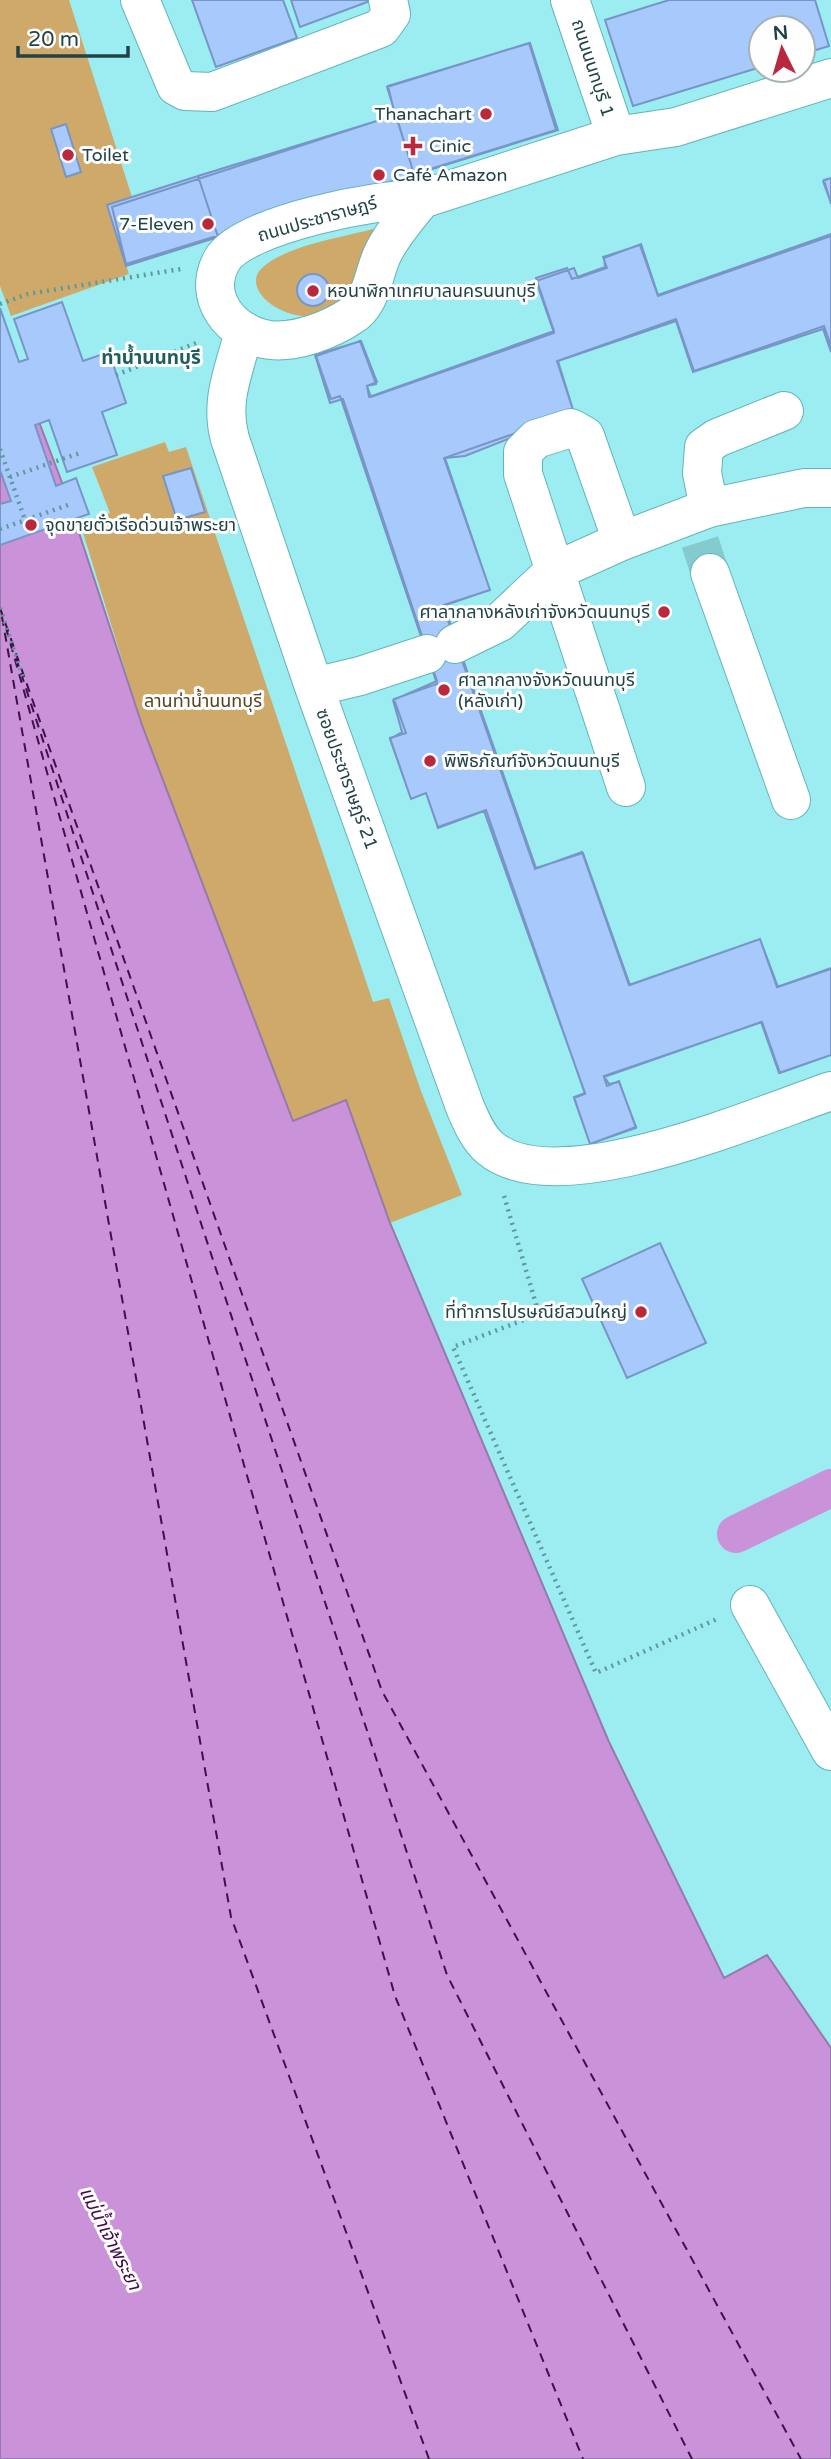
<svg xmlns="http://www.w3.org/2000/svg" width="831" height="2459" font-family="'Varela Round','Noto Sans Thai',sans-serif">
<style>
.green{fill:#cfa96a}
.water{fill:#ca92d8;stroke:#977aac;stroke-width:2}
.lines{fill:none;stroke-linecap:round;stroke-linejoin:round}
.canal{stroke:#ca92d8;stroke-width:38}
.ferry{stroke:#420e4e;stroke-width:2;stroke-dasharray:9 7;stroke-linecap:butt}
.building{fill:#a8c9fb;stroke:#7795c5;stroke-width:2}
.minor-tunnel{stroke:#83cbcf;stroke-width:38;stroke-dasharray:38 19;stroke-linecap:butt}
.minor-casing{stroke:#63b4b8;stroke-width:40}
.major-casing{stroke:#63b4b8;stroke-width:40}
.path{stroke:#5f999c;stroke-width:4.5;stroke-dasharray:2 5;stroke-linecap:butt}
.minor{stroke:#fff;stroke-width:38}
.major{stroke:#fff;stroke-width:38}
.poi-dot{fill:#b9283c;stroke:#fefefe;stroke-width:2.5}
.labels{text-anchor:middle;stroke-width:6;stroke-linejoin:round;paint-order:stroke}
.street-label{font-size:18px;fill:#214345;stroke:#fefefe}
.poi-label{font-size:18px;fill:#214345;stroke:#fefefe;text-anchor:start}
.park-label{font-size:18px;fill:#56421e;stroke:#fefefe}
.neighbourhood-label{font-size:19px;font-weight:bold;fill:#1e5e61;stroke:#fefefe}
.water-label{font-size:19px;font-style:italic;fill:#420e4e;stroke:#fefefe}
</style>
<rect width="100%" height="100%" fill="#9cedf1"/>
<path class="green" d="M0,0H69L132,197L107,205L129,274L11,316L0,286Z
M377,228C370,246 360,284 349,298C310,343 236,295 261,269C285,245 345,237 377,228Z
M165,442L169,452L186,447L373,1002L389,998L421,1091L462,1195L390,1223L346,1100L293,1122L142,725L80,523L110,513L92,467Z"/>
<path class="water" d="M0,319L66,493L142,725L293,1121L346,1100L390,1223L609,1742L724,1978L767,1955L831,2048V2459H0Z"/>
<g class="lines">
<path class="canal" d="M736,1534L831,1488"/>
<path class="ferry" d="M0,608L382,1691L801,2459
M2,617L231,1917L429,2459
M6,628L395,1996L583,2459
M16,658L447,1975L692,2459"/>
</g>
<path class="building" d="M192,0H283L297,38L216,67Z
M291,0H370V1L300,27Z
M669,0H815L829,46L803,54V28H761V67L633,106L605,20Z
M529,43L556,130L414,174L387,87Z
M530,43L558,130L126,264L112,207L395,115L388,86Z
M396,115L414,174L218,237L198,176Z
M66,124L81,172L66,177L51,129Z
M66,124L81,172L66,177L51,129Z
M198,176L218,237L126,266L107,205Z
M831,178V203L823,181Z
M831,178V204L824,180Z
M831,234V352L823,329L693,372L676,321L558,361L574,413L465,456L445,458L490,590L444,605L536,868L583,853L630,985L760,939L778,987L831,969V1055L780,1073L762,1022L604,1076L609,1084L619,1082L636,1127L590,1144L574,1097L585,1093L484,811L438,828L426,793L411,799L390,739L402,732L393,700L437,681L343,399L330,403L315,355L361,341L377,382L367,386L369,397L554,331L536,278L567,268L572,279L605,267L604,258L641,244L658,295Z
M831,236V346L824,326L694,371L676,319L557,361L574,413L444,458L490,590L443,606L535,869L582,852L629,985L760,939L777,987L831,968V1055L779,1073L761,1022L604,1077L607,1086L619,1081L636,1128L590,1144L574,1098L585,1094L486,810L438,827L426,793L411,799L390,738L406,733L394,699L437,684L340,396L331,399L316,356L360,341L376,384L367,386L371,397L554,333L536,281L574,268L578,278L607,268L603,257L640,245L658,296Z
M297 290a16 16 0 1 1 32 0a16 16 0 1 1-32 0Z
M62,302L83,361L109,352L126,403L102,412L117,455L67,472L49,420L35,425L56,486L76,478L89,514L0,545V504L11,501L0,470V308L19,362L28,359L14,319Z
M191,468L205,512L177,520L163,476Z
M660,1243L706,1343L627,1378L582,1279Z"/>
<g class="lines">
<path class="minor-tunnel" d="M700,542L710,573"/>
<g class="minor-casing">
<path id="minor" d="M140,0L176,86L185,91L212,92L381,28L391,14L388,0
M244,331C235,369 219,400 230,439L314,687L465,1107C471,1121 478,1138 490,1148C556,1204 757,1116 831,1091
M709,508L702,473L704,447L717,438L784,411
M622,541L585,436L571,428L536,439L523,452V474L626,787
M710,573L791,800
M455,644L500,622L553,572L622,541L709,508L804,488H831
M314,687L360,676L427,654
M750,1605L831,1751"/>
</g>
<g class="major-casing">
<path id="major" d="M570,0L616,136
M422,199C408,216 394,232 384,251C373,271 373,303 351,316C330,330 296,343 270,340C231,335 201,297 222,260C243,224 381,198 422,199L616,136L676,127L831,78"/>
</g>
<path class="path" d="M0,304L28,294L181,269
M116,375L199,342
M0,449L25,520
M10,477L80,453
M0,529L68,505
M0,608L24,680
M504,1196L539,1314L453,1347L596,1673L717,1619"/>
<use href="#minor" class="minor"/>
<use href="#major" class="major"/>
</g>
<g class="poi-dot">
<circle cx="486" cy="114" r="7"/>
<path d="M409.5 135.5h7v7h7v7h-7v7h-7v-7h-7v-7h7z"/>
<circle cx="68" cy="155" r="7"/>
<circle cx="379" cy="175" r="7"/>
<circle cx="208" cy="224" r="7"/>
<circle cx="313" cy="291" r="7"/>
<circle cx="31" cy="525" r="7"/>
<circle cx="664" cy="612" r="7"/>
<circle cx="444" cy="690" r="7"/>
<circle cx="430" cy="761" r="7"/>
<circle cx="641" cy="1312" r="7"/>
</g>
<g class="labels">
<g class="street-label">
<text transform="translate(593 68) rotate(72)" y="6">ถนนนนทบุรี 1</text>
<text transform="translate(317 219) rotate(-16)" y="6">ถนนประชาราษฎร์</text>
<text transform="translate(347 779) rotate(70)" y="6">ซอยประชาราษฎร์ 21</text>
</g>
<g class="poi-label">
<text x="472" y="120" text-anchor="end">Thanachart</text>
<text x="429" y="152">Cinic</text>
<text x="82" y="161">Toilet</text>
<text x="393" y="181">Café Amazon</text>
<text x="194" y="230" text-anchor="end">7-Eleven</text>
<text x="327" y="297">หอนาฬิกาเทศบาลนครนนทบุรี</text>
<text x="45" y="531">จุดขายตั๋วเรือด่วนเจ้าพระยา</text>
<text x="650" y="618" text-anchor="end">ศาลากลางหลังเก่าจังหวัดนนทบุรี</text>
<text x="458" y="686">ศาลากลางจังหวัดนนทบุรี<tspan x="458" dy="21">(หลังเก่า)</tspan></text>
<text x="444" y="767">พิพิธภัณฑ์จังหวัดนนทบุรี</text>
<text x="627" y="1318" text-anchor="end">ที่ทำการไปรษณีย์สวนใหญ่</text>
</g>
<g class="park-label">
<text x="203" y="707">ลานท่าน้ำนนทบุรี</text>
</g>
<g class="neighbourhood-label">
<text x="151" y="364">ท่าน้ำนนทบุรี</text>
</g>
<g class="water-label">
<text transform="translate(111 2238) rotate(63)" y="7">แม่น้ำเจ้าพระยา</text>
</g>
</g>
<g transform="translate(782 49) rotate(355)"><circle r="33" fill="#fefefe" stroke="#a6b3b4" stroke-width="2"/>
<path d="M0-5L12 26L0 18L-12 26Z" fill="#b9283c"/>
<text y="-10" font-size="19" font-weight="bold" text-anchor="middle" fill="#214345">N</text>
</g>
<path d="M18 46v10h110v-10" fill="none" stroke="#214345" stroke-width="3.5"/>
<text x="28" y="46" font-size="21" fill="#214345" stroke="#fefefe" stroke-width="5" paint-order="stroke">20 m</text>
</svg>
